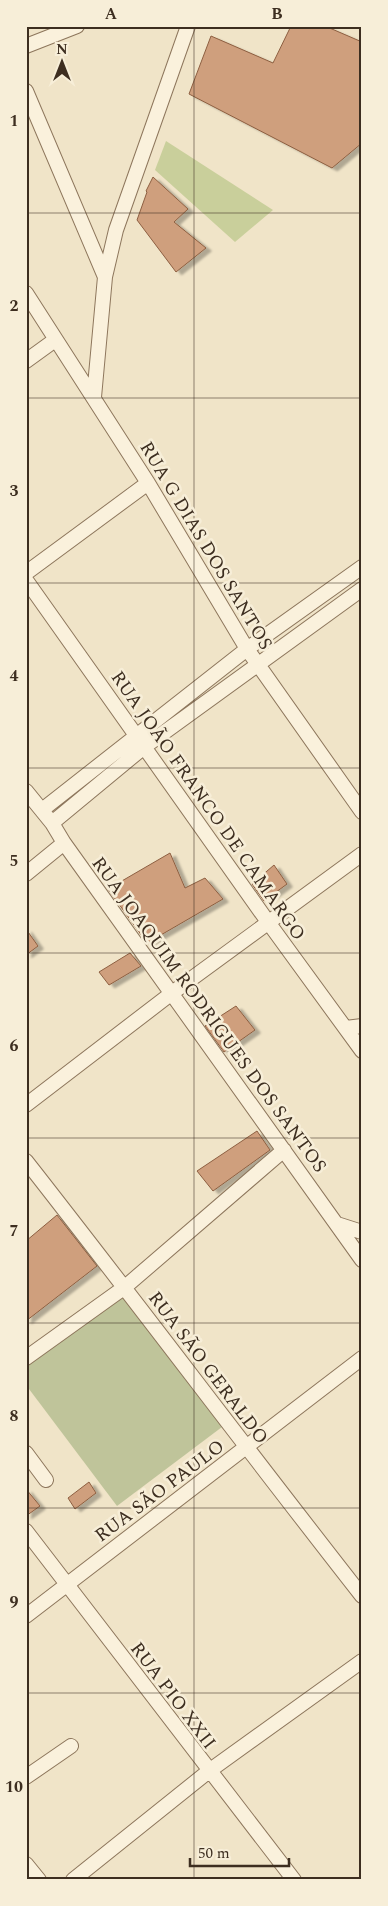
<svg xmlns="http://www.w3.org/2000/svg" width="388" height="1906" font-family="Spectral,serif">
<style>
.green{fill:#c9cf9b}
.cemetery{fill:#bfc49a}
.building{fill:#cf9f7d;stroke:#8d5f41;filter:url(#shadow)}
.lines{fill:none;stroke-linecap:round;stroke-linejoin:round}
.minor-casing{stroke:#8d765c;stroke-width:16}
.minor{stroke:#faf1dc;stroke-width:14}
.grid{fill:none;stroke:#3d2e20;stroke-width:1;stroke-opacity:0.55}
.labels{text-anchor:middle;stroke-width:5;stroke-linejoin:round;paint-order:stroke}
.street-label{font-size:19px;fill:#3d2e20;stroke:#f7eed8}
.neatline{fill:none;stroke:#3d2e20;stroke-width:2}
.grid-label{font-size:16px;text-anchor:middle;font-weight:bold;fill:#3d2e20}
</style>
<defs>
<filter id="shadow"><feDropShadow dx="5.5" dy="3" stdDeviation="1" flood-color="#0004"/></filter>
</defs>
<rect width="100%" height="100%" fill="#f0e4c8"/>
<path class="green" d="M166,141L273,210L235,242L155,170Z"/>
<path class="cemetery" d="M123,1293L222,1427L117,1506L26,1385V1367Z"/>
<path class="building" d="M291,26H325L362,42V143L332,168L189,94L211,36L273,63Z
M153,177L188,209L174,222L206,248L176,272L137,220L147,192L146,191Z
M170,853L185,888L205,878L223,899L147,943L108,889Z
M274,865L287,884L264,901L252,884Z
M26,929L38,946L26,955Z
M130,953L141,966L109,985L99,972Z
M236,1006L255,1030L224,1052L205,1026Z
M257,1131L270,1150L213,1191L197,1171Z
M57,1215L97,1266L26,1321V1241Z
M89,1482L96,1493L75,1509L68,1498Z
M26,1489L40,1506L26,1516Z"/>
<g class="lines">
<g class="minor-casing">
<path id="minor" d="M26,46L77,26
M26,91L105,277
M26,293L148,483L247,649L362,812
M26,361L55,340
M94,397L105,277L116,230L188,26
M26,573L148,483
M26,580L268,922L362,1051
M26,791L52,823L64,843L362,1260
M42,810L247,649L362,567
M52,823L144,747L362,589
M26,874L64,843
M346,1028L362,1026
M26,1105L172,993L362,854
M26,1161C139,1305 249,1452 362,1596
M337,1224L362,1232
M26,1358L125,1287L284,1150
M26,1453L46,1480
M26,1531L294,1880
M26,1616L362,1358
M26,1777L71,1746
M26,1864L39,1880
M73,1880L209,1771L362,1661"/>
</g>
<use href="#minor" class="minor"/>
</g>
<path class="grid" d="M194,26V1880M26,213H362M26,398H362M26,583H362M26,768H362M26,953H362M26,1138H362M26,1323H362M26,1508H362M26,1693H362"/>
<g class="labels">
<g class="street-label">
<text transform="translate(207 545) rotate(59)" y="7">RUA G DIAS DOS SANTOS</text>
<text transform="translate(209 805) rotate(55)" y="7">RUA JOÃO FRANCO DE CAMARGO</text>
<text transform="translate(210 1014) rotate(54)" y="7">RUA JOAQUIM RODRIGUES DOS SANTOS</text>
<text transform="translate(209 1367) rotate(53)" y="7">RUA SÃO GERALDO</text>
<text transform="translate(159 1490) rotate(-37)" y="7">RUA SÃO PAULO</text>
<text transform="translate(174 1695) rotate(53)" y="7">RUA PIO XXII</text>
</g>
</g>
<rect width="388" height="1906" fill="none" stroke="#f7eed8" stroke-width="55"/>
<g transform="translate(62 62)" stroke="#f7eed8" stroke-width="4" paint-order="stroke">
<path d="M0-4L9 19L0 12L-9 19Z" fill="#3d2e20"/>
<text y="-8" font-size="14" font-weight="bold" text-anchor="middle" fill="#3d2e20">N</text>
</g>
<path d="M190 1858v8h99v-8" fill="none" stroke="#3d2e20" stroke-width="2.5"/>
<text x="198" y="1858" font-size="15" fill="#3d2e20" stroke="#f7eed8" stroke-width="4" paint-order="stroke">50 m</text>
<rect x="28" y="28" width="332" height="1850" class="neatline"/>
<g class="grid-label">
<text x="111" y="19">A</text>
<text x="277" y="19">B</text>
<text x="14" y="126">1</text>
<text x="14" y="311">2</text>
<text x="14" y="496">3</text>
<text x="14" y="681">4</text>
<text x="14" y="866">5</text>
<text x="14" y="1051">6</text>
<text x="14" y="1236">7</text>
<text x="14" y="1421">8</text>
<text x="14" y="1607">9</text>
<text x="14" y="1792">10</text>
</g>
</svg>
